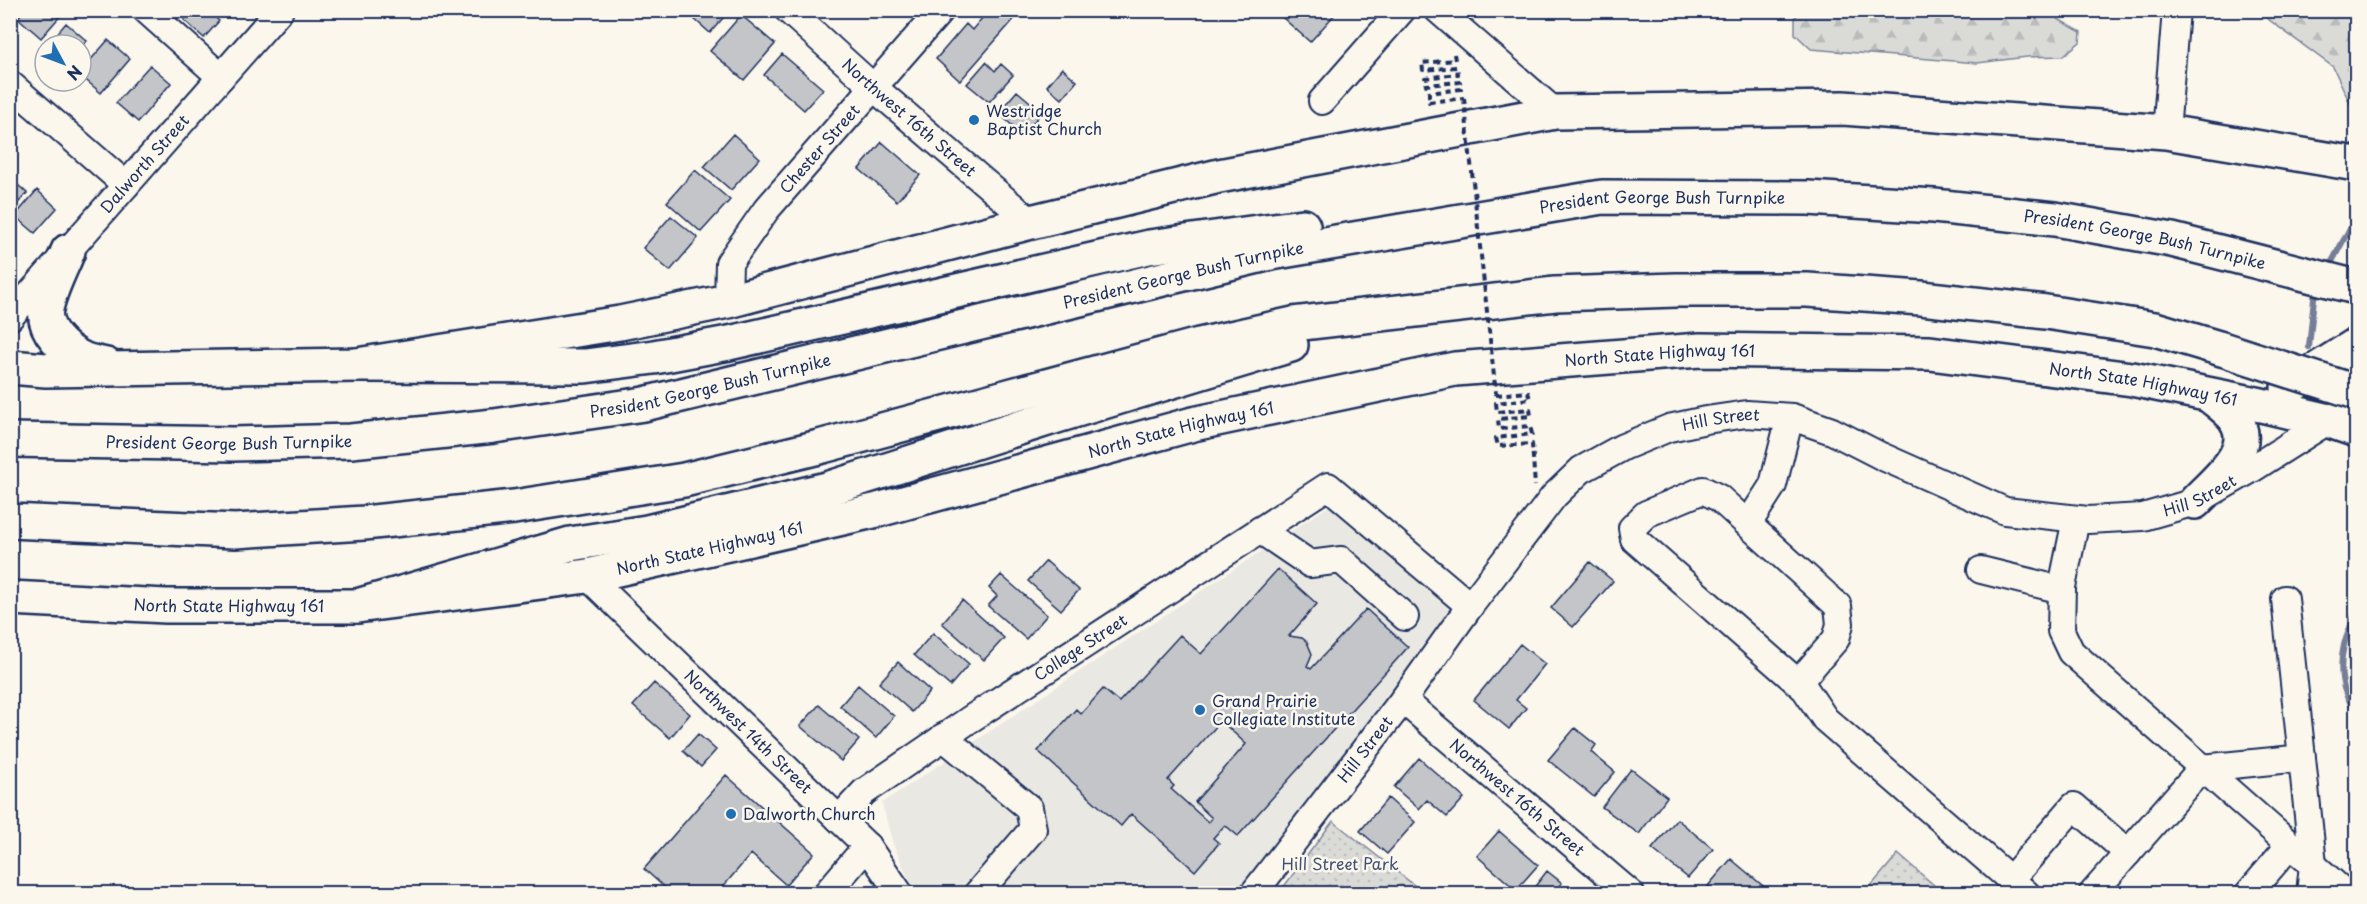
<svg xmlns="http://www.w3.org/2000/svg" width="2367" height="904" font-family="'Playpen Sans',sans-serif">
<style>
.built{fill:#eae8e2}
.forest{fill:url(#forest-firs);stroke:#7a849a;stroke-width:1.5}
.park{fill:url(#park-dots);stroke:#7a849a;stroke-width:1.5}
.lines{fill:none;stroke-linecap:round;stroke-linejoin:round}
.stream{stroke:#747e96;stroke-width:6}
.building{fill:#c3c5c9;stroke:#1b2f5e;stroke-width:1.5;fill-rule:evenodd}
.minor-casing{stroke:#1b2f5e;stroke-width:30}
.major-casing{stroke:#1b2f5e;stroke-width:38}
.highway-casing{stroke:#1b2f5e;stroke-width:38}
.path{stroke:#1b2f5e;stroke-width:4;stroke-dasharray:6 4.5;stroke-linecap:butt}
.minor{stroke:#fbf7ec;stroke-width:26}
.major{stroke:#fbf7ec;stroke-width:33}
.highway{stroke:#fbf7ec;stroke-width:33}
.highway-bridge-casing{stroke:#1b2f5e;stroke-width:38;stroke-linecap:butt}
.path-bridge{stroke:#1b2f5e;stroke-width:4;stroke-dasharray:6 4.5;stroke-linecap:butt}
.highway-bridge{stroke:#fbf7ec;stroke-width:33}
.poi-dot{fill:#1f6fb2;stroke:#fbf7ec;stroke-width:2}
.labels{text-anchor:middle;stroke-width:5;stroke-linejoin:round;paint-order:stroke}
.poi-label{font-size:16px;fill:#1b2f5e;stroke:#fbf7ec;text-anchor:start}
.street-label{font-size:16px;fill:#1b2f5e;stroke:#fbf7ec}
.park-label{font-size:16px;fill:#415176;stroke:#fbf7ec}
</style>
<defs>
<pattern id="forest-firs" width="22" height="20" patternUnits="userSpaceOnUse" patternTransform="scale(1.5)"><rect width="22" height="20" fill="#dadad7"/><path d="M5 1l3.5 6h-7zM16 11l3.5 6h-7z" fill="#babbbb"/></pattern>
<pattern id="park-dots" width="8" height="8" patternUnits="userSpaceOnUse" patternTransform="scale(1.5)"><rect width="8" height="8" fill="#dadad7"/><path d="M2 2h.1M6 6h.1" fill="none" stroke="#babbbb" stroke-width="1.8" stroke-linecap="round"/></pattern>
</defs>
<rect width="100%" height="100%" fill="#fbf7ec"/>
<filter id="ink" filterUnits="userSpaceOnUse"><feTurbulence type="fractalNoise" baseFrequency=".0167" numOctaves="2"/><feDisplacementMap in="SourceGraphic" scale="12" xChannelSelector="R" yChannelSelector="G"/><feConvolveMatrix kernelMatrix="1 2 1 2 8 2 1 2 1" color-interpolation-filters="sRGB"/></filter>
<g filter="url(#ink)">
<path class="built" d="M1332,504L1449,606L1448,617L1239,893H915L893,844L882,803Z"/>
<path class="forest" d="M1802,11H2044L2081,32L2080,42L2063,56L2027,57L1977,63L1811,49L1795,34V17Z
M2257,11H2356V116L2333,67Z"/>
<path class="park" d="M1333,821L1424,893H1279Z
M1898,854L1943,893H1865Z"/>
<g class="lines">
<path class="stream" d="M2328,269L2356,217
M2309,347L2314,298L2319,286
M2356,609C2354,621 2347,633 2344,645C2339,666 2340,694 2356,709"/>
</g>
<path class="building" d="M24,10H58L62,14L41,38L18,18Z
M192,10H207L219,21L204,38L184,20Z
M684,10H730L710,33Z
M989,10H1008L1016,17L960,81L936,59L966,24L972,30Z
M1274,10H1336L1337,12L1310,42Z
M741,15L775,44L744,80L710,51Z
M66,23L87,41L81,47V45H53L50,42Z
M108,40L130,59L101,93L81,76V71Z
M782,54L823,89L804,110L764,75Z
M986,62L995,71L1001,64L1013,75L989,102L967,84Z
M150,65L171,83L138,122L116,103Z
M1062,68L1077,81L1062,99L1047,86Z
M1017,91L1042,112L1023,135L998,113Z
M733,134L760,158L731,190L704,167Z
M882,142L920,175L897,201L859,169Z
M695,170L730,200L701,232L667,202Z
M10,178L27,193L10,212Z
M37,190L57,208L35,233L15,216Z
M671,216L698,238L670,271L643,248Z
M1046,561L1079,590L1061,610L1028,581Z
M1590,562L1613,581L1573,627L1551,608Z
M1278,569L1317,604L1289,636L1302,638L1307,642L1312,654L1307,666L1311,669L1366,609L1408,647L1238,836L1225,825L1213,838L1219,843L1195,871L1131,814L1121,826L1038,751L1076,709L1081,714L1103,689L1119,702L1180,635L1201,654ZM1221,721L1246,744L1195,802L1212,818L1208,822L1171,789L1174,786L1168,780Z
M1001,575L1047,615L1026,639L988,606L997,596L989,588Z
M962,600L1004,638L984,660L942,623Z
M933,633L969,664L950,686L914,655Z
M1520,644L1545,664L1516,700L1526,708L1509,729L1474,700Z
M898,662L930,691L912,712L879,683Z
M654,683L690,714L670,738L633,706Z
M858,685L894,716L876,738L840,706Z
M819,705L859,740L841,761L800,726Z
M1575,728L1596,745L1591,752L1615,772L1594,797L1548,760Z
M698,734L716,750L701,767L683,751Z
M1419,758L1464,798L1447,817L1427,800L1419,809L1394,787Z
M1631,769L1667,797L1639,834L1602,807Z
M726,775L814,853L786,885L751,854L721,889L727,894H672L644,869Z
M1388,798L1415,822L1387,854L1360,831Z
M1677,819L1713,849L1688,878L1652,849Z
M1499,831L1538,865L1516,890L1477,856Z
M1731,859L1769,891L1768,894H1717L1708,886Z
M1547,871L1562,883L1555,894H1529Z"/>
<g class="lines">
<g class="minor-casing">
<g id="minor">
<path d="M146,10L221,77"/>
<path id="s1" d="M788,10L873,87L1031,222"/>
<path d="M1438,10L1555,112"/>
<path d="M10,84L126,185"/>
<path d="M1322,101L1402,10"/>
<path d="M2166,132L2176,10"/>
<path id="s2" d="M728,301L729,263L766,210L941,10"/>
<path id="s3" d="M10,317L280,10"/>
<path d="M2076,519L2062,587L2061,631L2071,652L2346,894"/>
<path d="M1748,524L1773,485L1790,417"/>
<path d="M1260,530L1310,564L1341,560L1405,617"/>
<path d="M1981,570L2062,590"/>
<path id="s4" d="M587,576L867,846L900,894"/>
<path d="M2285,599L2302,758"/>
<path d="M1798,683L1836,639L1840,624L1838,606L1719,498L1703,490L1646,514L1632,528L1634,539L1805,689L1825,719L2027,894"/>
<path id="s5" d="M1403,700L1631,894"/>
<path d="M943,737L1029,808L1033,829L977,894"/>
<path id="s6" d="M839,819L864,792L969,720L1328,486L1470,606"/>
<path d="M2011,879L2074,806L2128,853"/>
<path d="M826,894L867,846"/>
<path id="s7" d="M1253,894L1403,700L1470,606L1554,496L1581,470L1623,447L1669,428L1706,420L1747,414L1792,417L1832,431L1881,456L2005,511L2088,520L2143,517L2195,502L2252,469L2356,403"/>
<path d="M2092,894L2202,768L2302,758L2313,864L2310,894"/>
<path d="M2248,894L2290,845"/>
</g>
</g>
<g class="major-casing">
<g id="major">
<path d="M68,251C61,269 50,289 46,309C42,330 65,351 83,359C90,362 98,363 106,365"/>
<path d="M10,367L46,370L357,365L620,323L728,301L1031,222L1219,176L1555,112L1843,108L2166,132L2356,164"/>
<path d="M2288,388L2356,345"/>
<path d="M2195,502C2215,480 2258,450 2234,417C2227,409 2217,402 2209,395"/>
<path id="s8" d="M10,598L166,606H357L587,576L878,510L1193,424L1455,369L1700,350L1930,353L2132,379L2261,405L2330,421L2356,430"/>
</g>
</g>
<g class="highway-casing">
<g id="highway">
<path d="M357,365L585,366L654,357L729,343L1149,247L1303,226"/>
<path id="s9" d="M10,440L233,444L351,441L494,426L644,404L1271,253L1602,197L1808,198L1934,206L2055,219L2172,240L2356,287"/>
<path d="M10,521L235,531L364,523L514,507L684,480L819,447L1199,345L1293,324L1555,294L1676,290H1807L1921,298L2046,312L2155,329L2222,349"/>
<path d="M357,606L570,544L647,532L827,489L1057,416L1291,345"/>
</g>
</g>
<path class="path" d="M1454,54L1455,60L1422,63L1423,70L1457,67L1458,74L1425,78L1426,85L1460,82L1461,89L1429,93V102L1464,98
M1496,395L1528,392L1530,399L1496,403L1497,412L1530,409L1531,416L1498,419L1499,429L1530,426L1532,434L1496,438L1498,446L1532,444L1535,486"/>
<use href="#minor" class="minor"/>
<use href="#major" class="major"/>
<use href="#highway" class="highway"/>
<g class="highway-bridge-casing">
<path id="highway-bridge" d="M2222,349L2356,392"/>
</g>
<path class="path-bridge" d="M1464,98L1496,395"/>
<use href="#highway-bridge" class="highway-bridge"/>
</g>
</g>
<g class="poi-dot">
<circle cx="974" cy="120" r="6"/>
<circle cx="1200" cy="710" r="6"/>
<circle cx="731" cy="814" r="6"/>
</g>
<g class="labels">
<g class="poi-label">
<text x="986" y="117">Westridge<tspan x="986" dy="18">Baptist Church</tspan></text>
<text x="1212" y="707">Grand Prairie<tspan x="1212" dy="18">Collegiate Institute</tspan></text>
<text x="743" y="820">Dalworth Church</text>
</g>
<g class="street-label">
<text dy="6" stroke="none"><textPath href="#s1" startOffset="162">Northwest 16th Street</textPath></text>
<text dy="6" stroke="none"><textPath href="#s2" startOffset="184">Chester Street</textPath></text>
<text dy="6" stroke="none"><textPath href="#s3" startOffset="204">Dalworth Street</textPath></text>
<text dy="6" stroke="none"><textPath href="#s9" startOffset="1677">President George Bush Turnpike</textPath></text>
<text dy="6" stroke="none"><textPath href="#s9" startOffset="2163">President George Bush Turnpike</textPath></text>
<text dy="6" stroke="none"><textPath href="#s9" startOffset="1191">President George Bush Turnpike</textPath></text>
<text dy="6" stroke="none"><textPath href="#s8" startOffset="1677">North State Highway 161</textPath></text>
<text dy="6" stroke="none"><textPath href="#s8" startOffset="2163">North State Highway 161</textPath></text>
<text dy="6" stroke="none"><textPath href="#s9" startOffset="705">President George Bush Turnpike</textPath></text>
<text dy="6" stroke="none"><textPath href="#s7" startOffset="687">Hill Street</textPath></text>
<text dy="6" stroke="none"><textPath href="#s8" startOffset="1191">North State Highway 161</textPath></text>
<text dy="6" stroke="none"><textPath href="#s9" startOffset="219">President George Bush Turnpike</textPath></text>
<text dy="6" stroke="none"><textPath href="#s7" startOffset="1191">Hill Street</textPath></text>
<text dy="6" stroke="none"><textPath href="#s8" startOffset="705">North State Highway 161</textPath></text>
<text dy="6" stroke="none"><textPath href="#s8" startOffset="219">North State Highway 161</textPath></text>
<text dy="6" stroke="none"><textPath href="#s6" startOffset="297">College Street</textPath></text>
<text dy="6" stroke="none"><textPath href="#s4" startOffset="224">Northwest 14th Street</textPath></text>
<text dy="6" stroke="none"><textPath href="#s7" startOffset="183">Hill Street</textPath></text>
<text dy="6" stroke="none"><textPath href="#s5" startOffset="150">Northwest 16th Street</textPath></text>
</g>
<g class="park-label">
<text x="1340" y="870">Hill Street Park</text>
</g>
</g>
<rect width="2367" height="904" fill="none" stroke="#fbf7ec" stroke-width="36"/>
<rect x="18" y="18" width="2331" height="868" fill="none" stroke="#1b2f5e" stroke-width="2" filter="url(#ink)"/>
<g transform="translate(63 63) rotate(131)"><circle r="28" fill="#fbf7ec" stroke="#a1a7b3" stroke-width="1.5"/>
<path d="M0-4.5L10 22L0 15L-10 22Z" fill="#1f6fb2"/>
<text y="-9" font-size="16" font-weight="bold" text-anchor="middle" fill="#1b2f5e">N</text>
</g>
</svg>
